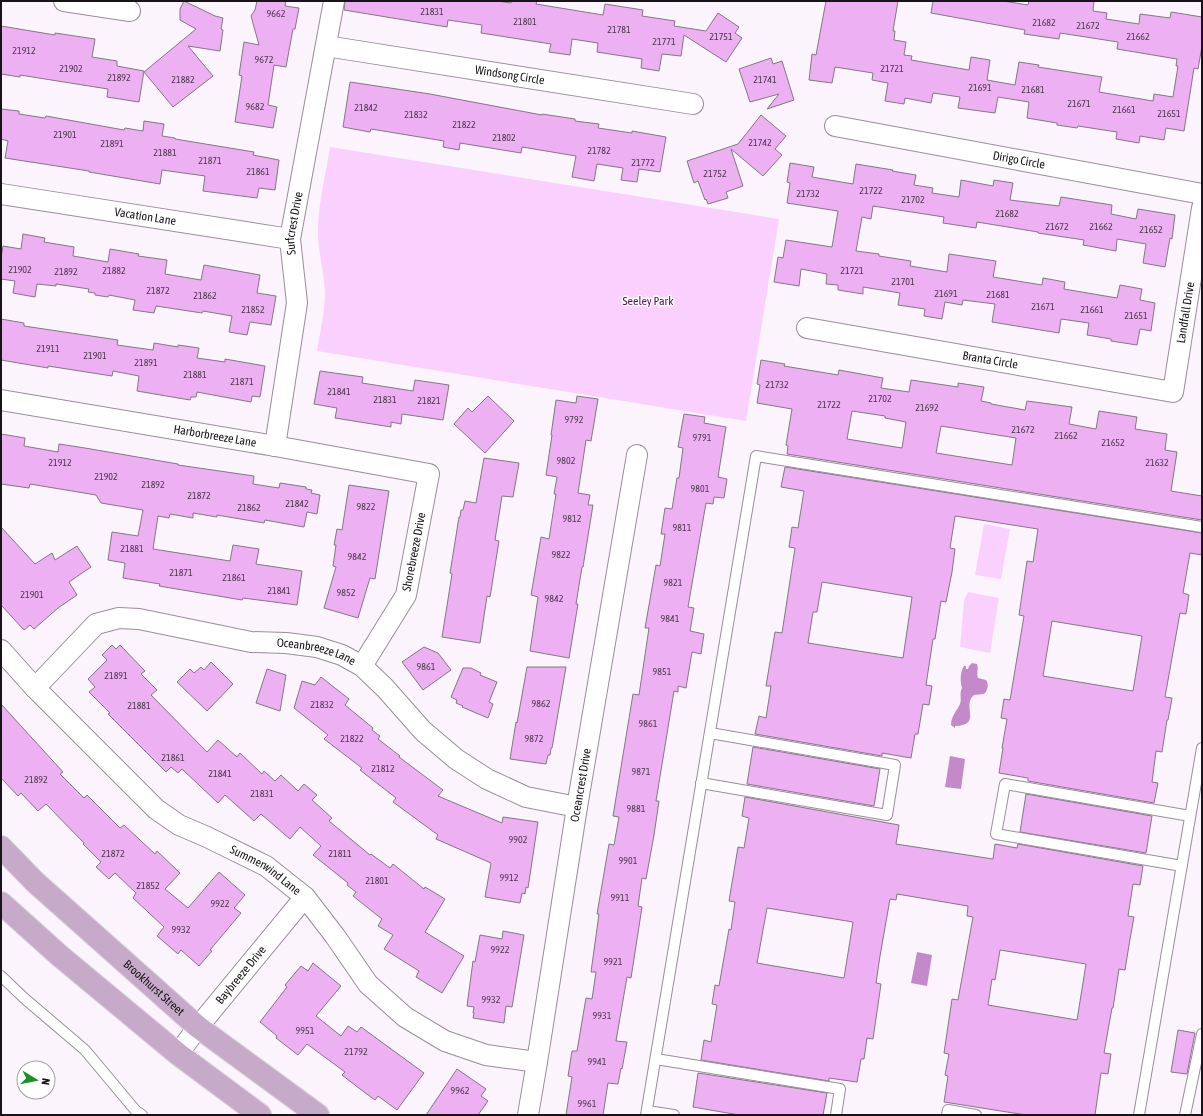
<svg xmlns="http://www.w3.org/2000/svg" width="1203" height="1116" font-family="'Asap Condensed',sans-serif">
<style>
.green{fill:#fad1fe}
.water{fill:#c489c9}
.building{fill:#edb0f2;stroke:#847785;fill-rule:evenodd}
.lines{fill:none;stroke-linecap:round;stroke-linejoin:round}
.lane-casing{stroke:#9a8d9b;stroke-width:12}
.street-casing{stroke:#9a8d9b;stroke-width:22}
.primary-casing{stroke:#d5d5d5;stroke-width:24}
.lane{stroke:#fff;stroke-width:10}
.street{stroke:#fff;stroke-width:20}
.primary{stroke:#c7aaca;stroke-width:22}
.labels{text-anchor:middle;stroke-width:3;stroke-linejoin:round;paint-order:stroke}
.number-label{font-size:10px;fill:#4d3a4e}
.street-label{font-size:12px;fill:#181318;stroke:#fff}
.park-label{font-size:12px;fill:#570d5e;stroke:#fff}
</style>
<rect width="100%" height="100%" fill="#fcf4fd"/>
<path class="green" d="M330,147L779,219L746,421L317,351C320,332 325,312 325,293C324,271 317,249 318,226C319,200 326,173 330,147Z
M984,524L1010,529L1001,579L975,575Z
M968,592L999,598L990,653L960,647L964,600Z"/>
<path class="water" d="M972,663L977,664C979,670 976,672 978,678L986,680C989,684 988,690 984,694L974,695C961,706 983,725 955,726V728L951,725C951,716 957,711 960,704C962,698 959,693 962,688C960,681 960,672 964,666H966V669H968L969,666Z
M950,756L965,759L961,789L945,787Z
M917,952L932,955L927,986L911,983Z"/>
<path class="building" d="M184,1L215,16L223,18L221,29L223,30L220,51L188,46L213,76L173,107L144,72L196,29L180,20V9Z
M257,1H286L285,6L299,8L295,29H293L286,67L274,65L268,105L277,107L273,128L235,122L242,76L239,75L244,42L259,45L251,16L255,10Z
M345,1H497L511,3L512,1H537L536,4L603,15L605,4L643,10L642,16L675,21L674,26L706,31L718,13L739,27L735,33L742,38L726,62L684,35L681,56L662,54L659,71L641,68L642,59L597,52L598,43L572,39L570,55L549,52L551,44L481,33L482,25L448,20L447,27L344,10Z
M826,1H898L893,31H895L894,40L906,42L904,55L912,56L911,60L969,70L971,57L990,60L987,80L1015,85L1019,62L1039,65L1038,67L1102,77L1099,92L1153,101L1154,94L1173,97L1178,66H1176L1177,59L1117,49L1118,42L1060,33L1059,39L1024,34L1025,30L931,13L933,1H1003L1028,5L1029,1H1094L1093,11L1107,13L1106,19L1139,24L1140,14L1170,18L1171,12L1202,17V46L1198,69L1194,68L1184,131L1166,128L1164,140L1140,136L1139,143L1116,139L1117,132L1078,126L1077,128L1057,125V123L1027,118L1029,102L998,97L995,113L958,108L960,97L933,93L931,103L905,98L904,104L885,101L888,83L872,80L873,73L835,67L832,83L809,80L812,54L816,55Z
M1,26L55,35V33L95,39L92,57L117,61V66L144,71L139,102L107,97L108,89L20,75V77L1,74Z
M771,58L773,64L782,61L794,100L767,109L779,94L750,102L739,69Z
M350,82L430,94L542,115V114L575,119V121L599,124L598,128L632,133V131L666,137L660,172L639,169L637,182L621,180L623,168L597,164L594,181L572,177L576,156L522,147L521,153L460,143L459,150L443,147L444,141L371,129L370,132L343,127Z
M1,109L19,111V114L45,118L46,116L124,130L125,128L143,131L144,121L164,124L162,136L175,138V139L254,152L253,155L279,160L275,190L259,188L257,198L203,191L205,176L162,170L160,184L89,172V171L5,158L8,141L1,139Z
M761,115L786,136L775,149L782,155L763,176L731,149L743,186L726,192L728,198L708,204L706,199L705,200L698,181L694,183L687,161L738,144Z
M790,163L814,167L812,177L853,184L856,164L893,170L892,171L916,175L914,185L933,188L932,193L959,197L961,180L993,186L994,180L1013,183L1010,200L1059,206L1061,197L1112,205L1111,214L1136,219L1138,209L1175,215L1172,239L1170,238L1165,267L1143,263L1146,244L1117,239L1116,251L1083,245L1084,240L1038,233V232L977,222L976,228L943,223L944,217L873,206L871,219L862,217L856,251L879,254V256L911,261L910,266L947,272L949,254L996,261L993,277L1042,285L1043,278L1065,282L1064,289L1117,298L1120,285L1142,289L1140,300L1155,303L1151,331L1140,329L1137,345L1111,341V339L1087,335L1089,323L1061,319L1059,333L992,322L995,304L963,300L962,305L945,302L942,319L924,316L925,309L898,305L900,293L863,287V294L838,290V285L826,284L827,274L801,269L799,286L774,282L778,257L783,258L786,240L832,247L838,211L787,203L790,183L787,182Z
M23,234L45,238L44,242L74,247L73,256L108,262L110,249L139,254L138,256L167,260L165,274L201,280L204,265L260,275L257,293L276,296L271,325L250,322L247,335L229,332L232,316L203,311L202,313L156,306L154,313L133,310L135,300L109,295L108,297L95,295V293L88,292L89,289L56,284V286L37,284L35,297L13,293L15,281L1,279V258L3,246L21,249Z
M1,319L24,323V326L118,340L117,345L153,350L154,343L178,347V345L199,348L197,358L225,362V359L265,366L260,397L252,396L251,402L197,392L196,397H191L190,400L137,391L139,376L113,371L112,376L48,366V368L1,360Z
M761,360L785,364L784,366L838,375L839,370L883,378L881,388L909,392L911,380L958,387V383L984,387L981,401L991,403V404L1025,410L1027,401L1072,407L1069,424L1096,429L1099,411L1137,417L1135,429L1167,434L1165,450L1177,452L1171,491L1202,496V520L787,454L788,446L786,445L792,409L757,403L760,385L757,384ZM852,411L885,416V418L906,422L902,448L847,439ZM941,426L1016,438L1012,465L936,453Z
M320,371L363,377L362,383L413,391L415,380L449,385L443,420L402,414L401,424L391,422V427L335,418L337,408L314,404Z
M488,396L514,421L485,453L454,424L468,408L472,412Z
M577,396L598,399L591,441L586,440L578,493L590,495L588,505H593L583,567H582L576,604H578L569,658L530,651L538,597L531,595L541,537L549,539L556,494H554L557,477L546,475L552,435H551L556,400L576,403Z
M684,414L705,417L704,423L726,427L718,477L727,479L724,498L714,497L713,504L706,503L688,607L694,608L690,631L704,634L701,654L692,652L686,688L678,686V692L674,691L656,801H659L654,835L646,879L642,878L638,906L642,907L631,978L627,977L616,1041L627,1042L622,1069L621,1068L618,1084L608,1083L603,1115H566L572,1077L568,1076L572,1051H577L586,998L592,999L596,972H591L599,914H597L609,844L614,845L619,817L613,816L633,694L639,695L649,628H645L656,565L660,566L665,534H661L665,508L672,509L677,478H679L683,448L678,447Z
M1,434L25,438L24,446L58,452L59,444L85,448L178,464V465L254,476L253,484L279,488L280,483L306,487V489L312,490L311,493L320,495L317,514L307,512L304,527L265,520L264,523L217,515V517L193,513V518L170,514L169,518L158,516L153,549L230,561L233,545L259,549L256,564L302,571L297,605L243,598L242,600L159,586L160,584L123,578L125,563L108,560L112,532L138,536L143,510L101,503L96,495L30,484L29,488L1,484Z
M484,458L519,463L513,497L502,496L495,540L499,541L490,597L487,596L480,643L442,637L452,574L450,573L459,517H460L461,510H463L465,501L476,503Z
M785,467L1202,533V555L1190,553L1183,593L1189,595L1186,614L1180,613L1165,697L1172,698L1168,720H1167L1162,752L1156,751L1152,782L1158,783L1154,803L1028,781V778L999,773L1003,748H1002L1007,719L1001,718L1004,699L1010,700L1024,616L1019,615L1027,561L1033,562L1038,529L955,516L950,548L955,549L952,572L946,602L941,601L935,639H933L926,685L932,686L929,705L923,704L918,734H915L911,758L882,753V756L755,734L759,716L766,718L771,686H766L775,632L782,633L795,548L789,547L792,527L798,528L804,491L781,487ZM822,582L912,597L903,658L808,643L813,612H817ZM1052,621L1142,636L1133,691L1043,676Z
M349,485L389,491L375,579L370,578L358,618L324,608L336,567L333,566L336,545H334L337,529L342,530Z
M1,527L35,564L52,553L55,560L77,546L91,567L69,582L77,595L58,608L34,629L30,625L24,630L1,605Z
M112,645L116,649L120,645L145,671L141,674L157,690L151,695L207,752L218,740L237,757L240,753L262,774L264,771L275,781L281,775L298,791L304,784L317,795L312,800L332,818L329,821L370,855L371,854L390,868L393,864L424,889L425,887L445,899L425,932L464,956L442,993L416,977L419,971L384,949L393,935L378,926L382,919L353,896L356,892L347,885L348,883L313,855L321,846L300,827L290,839L261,814L254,821L225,795L218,803L182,769L178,773L171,767L166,772L108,714L110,713L89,692L95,687L88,679L107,660L102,655Z
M424,647L438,653L451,670L423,690L402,662Z
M211,662L233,684L207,711L177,682L190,669L194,673L201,667L204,670Z
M527,667H566L552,748H551L550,755H548L546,764L510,759L516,722L517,723Z
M463,668H471L481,673L480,675L497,682L489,702L493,704L488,718L462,707L463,706L456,703L457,700L451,697Z
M267,669L286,675L280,711L256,703Z
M321,677L349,699L345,705L373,728L372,730L380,736L378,739L400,756L399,757L443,790L438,796L502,823L503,817L538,822L528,888L526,887L525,894L522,893L520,903L485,897L491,863L436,839L438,835L393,802L396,798L360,770L362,768L324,739L328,735L294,708L302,681L315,685Z
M1,704L63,772L60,774L84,798L87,795L120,828L124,825L155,854L157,851L180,873L165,889L188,908L219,872L245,895L234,908L241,913L210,950L212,951L199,966L181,950L178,954L157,936L164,927L133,898L136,893L115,873L109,879L96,867L101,862L83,844L84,843L46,804L38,811L21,793L18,796L1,778Z
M753,747L880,769L874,806L747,784Z
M1026,794L1152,816L1146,853L1020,832Z
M745,797L899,825L896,844L993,859L995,844L1017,848L1018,844L1143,866L1140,885L1133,884L1128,916L1134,917L1130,939L1125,970L1119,969L1113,1008H1112L1104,1053L1111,1054L1108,1074L1101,1073L1095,1115H1026L944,1102L948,1076L945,1075L949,1054L944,1053L952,999L958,1000L973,917L967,916L968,906L897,894L896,900L890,899L880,956L876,983L881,984L873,1039L867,1038L864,1059H861L857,1082L829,1078V1081L701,1060L704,1040L711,1042L717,1005L712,1004L715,985L719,986L729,929L731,930L735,902L729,901L738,847L744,848L749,818L742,816ZM767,908L853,922L844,978L757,963ZM1000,950L1086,964L1077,1020L988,1005L992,979L995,980Z
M503,931L524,935L512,1007L506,1006L504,1023L473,1018L474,1013H473L474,1007L467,1006L473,961L475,962L480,935L502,939Z
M313,963L341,986L316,1016L341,1036L348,1026L357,1032L361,1027L424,1073L397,1110L378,1096L375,1100L360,1089L342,1075L345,1072L307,1044L298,1055L276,1038L277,1036L260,1022L287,987L285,985L301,966L308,971Z
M1178,1030L1195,1033L1187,1074L1171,1072Z
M457,1069L486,1089L481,1096L488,1101L478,1115H426Z
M698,1073L827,1093L823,1115H739L693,1107Z"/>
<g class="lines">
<g class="lane-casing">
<path id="lane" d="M701,783L887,815L895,765L710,733
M1182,866L996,834L1005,784L1190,816
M1,976L24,998L85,1050L136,1111L142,1115
M656,1059L840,1089L836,1115
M647,1111L674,1115
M646,1115L756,456L1202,527
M947,1115L948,1110L976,1115
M1139,1115L1202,748
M1185,1115L1202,1034"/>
</g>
<g class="street-casing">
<g id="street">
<path d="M64,1L130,11"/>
<path id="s1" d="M326,46L693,104"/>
<path id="s2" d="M835,126L1202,194"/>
<path id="s3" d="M1,194L290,239"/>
<path id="s4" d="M807,328L1173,392L1202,208"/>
<path id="s5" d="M1,400L275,446L429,474L406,595L362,666"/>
<path id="s6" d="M275,446L297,303L290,239L334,1"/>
<path id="s7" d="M1,650L35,688L156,809L179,825L207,837L266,866L305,897L335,936L368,984L405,1017L445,1041L486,1055L537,1062"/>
<path id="s8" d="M35,688L96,624L119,618L139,619L251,642L286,643L317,647L342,655L362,666L385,688L423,731L456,759L487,779L526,797L577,807"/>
<path id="s9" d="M178,1054L198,1027L305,897"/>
<path id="s10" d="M528,1115L537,1062L577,807L637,455"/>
</g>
</g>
<g class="primary-casing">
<g id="primary">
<path id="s11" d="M1,847L35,882L198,1027L318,1115"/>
<path d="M1,903L60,956L178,1054L260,1115"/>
</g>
</g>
<use href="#lane" class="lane"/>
<use href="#street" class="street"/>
<use href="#primary" class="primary"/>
</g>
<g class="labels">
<g class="number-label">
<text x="432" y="15">21831</text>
<text x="276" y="17">9662</text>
<text x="525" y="25">21801</text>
<text x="1044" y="26">21682</text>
<text x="1088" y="29">21672</text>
<text x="619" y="33">21781</text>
<text x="721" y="40">21751</text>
<text x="1138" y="40">21662</text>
<text x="664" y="45">21771</text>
<text x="24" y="54">21912</text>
<text x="264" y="63">9672</text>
<text x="71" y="72">21902</text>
<text x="892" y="72">21721</text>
<text x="119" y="81">21892</text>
<text x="183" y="83">21882</text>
<text x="765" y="83">21741</text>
<text x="980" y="91">21691</text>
<text x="1033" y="93">21681</text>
<text x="1079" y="107">21671</text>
<text x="255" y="110">9682</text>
<text x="366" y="111">21842</text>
<text x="1124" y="113">21661</text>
<text x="1169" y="117">21651</text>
<text x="416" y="118">21832</text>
<text x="464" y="128">21822</text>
<text x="65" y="138">21901</text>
<text x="504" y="141">21802</text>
<text x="760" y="146">21742</text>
<text x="112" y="147">21891</text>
<text x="599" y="154">21782</text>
<text x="165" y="156">21881</text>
<text x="210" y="164">21871</text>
<text x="643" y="166">21772</text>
<text x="258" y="175">21861</text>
<text x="715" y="177">21752</text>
<text x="871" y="194">21722</text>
<text x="808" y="197">21732</text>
<text x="913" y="203">21702</text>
<text x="1007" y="217">21682</text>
<text x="1057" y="230">21672</text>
<text x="1101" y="230">21662</text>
<text x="1151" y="233">21652</text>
<text x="20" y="273">21902</text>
<text x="114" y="274">21882</text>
<text x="852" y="274">21721</text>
<text x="66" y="275">21892</text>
<text x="903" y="285">21701</text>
<text x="158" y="294">21872</text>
<text x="946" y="297">21691</text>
<text x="998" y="298">21681</text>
<text x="205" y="299">21862</text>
<text x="1043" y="310">21671</text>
<text x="253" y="313">21852</text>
<text x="1092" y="313">21661</text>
<text x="1136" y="319">21651</text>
<text x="48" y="352">21911</text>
<text x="95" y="359">21901</text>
<text x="146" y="366">21891</text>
<text x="195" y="378">21881</text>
<text x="242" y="385">21871</text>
<text x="777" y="388">21732</text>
<text x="339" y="395">21841</text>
<text x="880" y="402">21702</text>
<text x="385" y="403">21831</text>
<text x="429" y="404">21821</text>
<text x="829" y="408">21722</text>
<text x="927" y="411">21692</text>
<text x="574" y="423">9792</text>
<text x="1023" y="433">21672</text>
<text x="1066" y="439">21662</text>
<text x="702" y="441">9791</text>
<text x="1113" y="446">21652</text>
<text x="566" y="464">9802</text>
<text x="60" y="466">21912</text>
<text x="1157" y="466">21632</text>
<text x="106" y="480">21902</text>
<text x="153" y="488">21892</text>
<text x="700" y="492">9801</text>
<text x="199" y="499">21872</text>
<text x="297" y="507">21842</text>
<text x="366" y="510">9822</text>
<text x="249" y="511">21862</text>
<text x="572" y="522">9812</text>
<text x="682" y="531">9811</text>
<text x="132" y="552">21881</text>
<text x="561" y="558">9822</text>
<text x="357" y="560">9842</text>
<text x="181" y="576">21871</text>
<text x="234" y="581">21861</text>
<text x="673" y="586">9821</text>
<text x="279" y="594">21841</text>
<text x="346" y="596">9852</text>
<text x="32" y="598">21901</text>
<text x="554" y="602">9842</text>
<text x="670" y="622">9841</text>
<text x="426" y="670">9861</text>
<text x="662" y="675">9851</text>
<text x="116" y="679">21891</text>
<text x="541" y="707">9862</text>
<text x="322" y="708">21832</text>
<text x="139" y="709">21881</text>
<text x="648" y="727">9861</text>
<text x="352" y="742">21822</text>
<text x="534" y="742">9872</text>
<text x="173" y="761">21861</text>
<text x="383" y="772">21812</text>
<text x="641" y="775">9871</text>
<text x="220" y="777">21841</text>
<text x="36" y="783">21892</text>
<text x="262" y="797">21831</text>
<text x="636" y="812">9881</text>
<text x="518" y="843">9902</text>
<text x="113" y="857">21872</text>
<text x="340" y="857">21811</text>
<text x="628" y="864">9901</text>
<text x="509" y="881">9912</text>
<text x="377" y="884">21801</text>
<text x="148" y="889">21852</text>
<text x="620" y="901">9911</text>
<text x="220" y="907">9922</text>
<text x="181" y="933">9932</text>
<text x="500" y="953">9922</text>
<text x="613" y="965">9921</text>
<text x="491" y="1003">9932</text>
<text x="602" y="1019">9931</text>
<text x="305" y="1034">9951</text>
<text x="356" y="1055">21792</text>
<text x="597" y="1065">9941</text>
<text x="460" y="1094">9962</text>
<text x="587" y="1107">9961</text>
</g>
<g class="street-label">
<text dy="4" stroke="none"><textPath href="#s1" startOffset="186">Windsong Circle</textPath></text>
<text dy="4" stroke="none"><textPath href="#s2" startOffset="187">Dirigo Circle</textPath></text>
<text dy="4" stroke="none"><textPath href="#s3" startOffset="146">Vacation Lane</textPath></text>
<text dy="4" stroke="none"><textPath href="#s6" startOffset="225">Surfcrest Drive</textPath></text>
<text dy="4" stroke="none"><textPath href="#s4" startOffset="452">Landfall Drive</textPath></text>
<text dy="4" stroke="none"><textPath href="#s4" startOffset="186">Branta Circle</textPath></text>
<text dy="4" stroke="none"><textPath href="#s5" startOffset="217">Harborbreeze Lane</textPath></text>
<text transform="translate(414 552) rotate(-79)" y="4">Shorebreeze Drive</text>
<text dy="4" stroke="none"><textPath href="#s8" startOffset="313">Oceanbreeze Lane</textPath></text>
<text dy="4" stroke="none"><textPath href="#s10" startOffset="334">Oceancrest Drive</textPath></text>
<text dy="4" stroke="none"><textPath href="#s7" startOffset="348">Summerwind Lane</textPath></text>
<text dy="4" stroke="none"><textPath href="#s9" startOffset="101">Baybreeze Drive</textPath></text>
<text dy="4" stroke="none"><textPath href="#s11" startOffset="208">Brookhurst Street</textPath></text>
</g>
<g class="park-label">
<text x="648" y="305">Seeley Park</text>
</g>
</g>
<rect width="1203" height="1116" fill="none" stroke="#181318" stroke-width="4"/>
<g transform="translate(36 1080) rotate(100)"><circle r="19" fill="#ffffff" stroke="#a3a1a3"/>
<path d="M0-3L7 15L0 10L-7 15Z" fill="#169222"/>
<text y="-6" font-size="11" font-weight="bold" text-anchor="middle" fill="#181318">N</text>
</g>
</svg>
